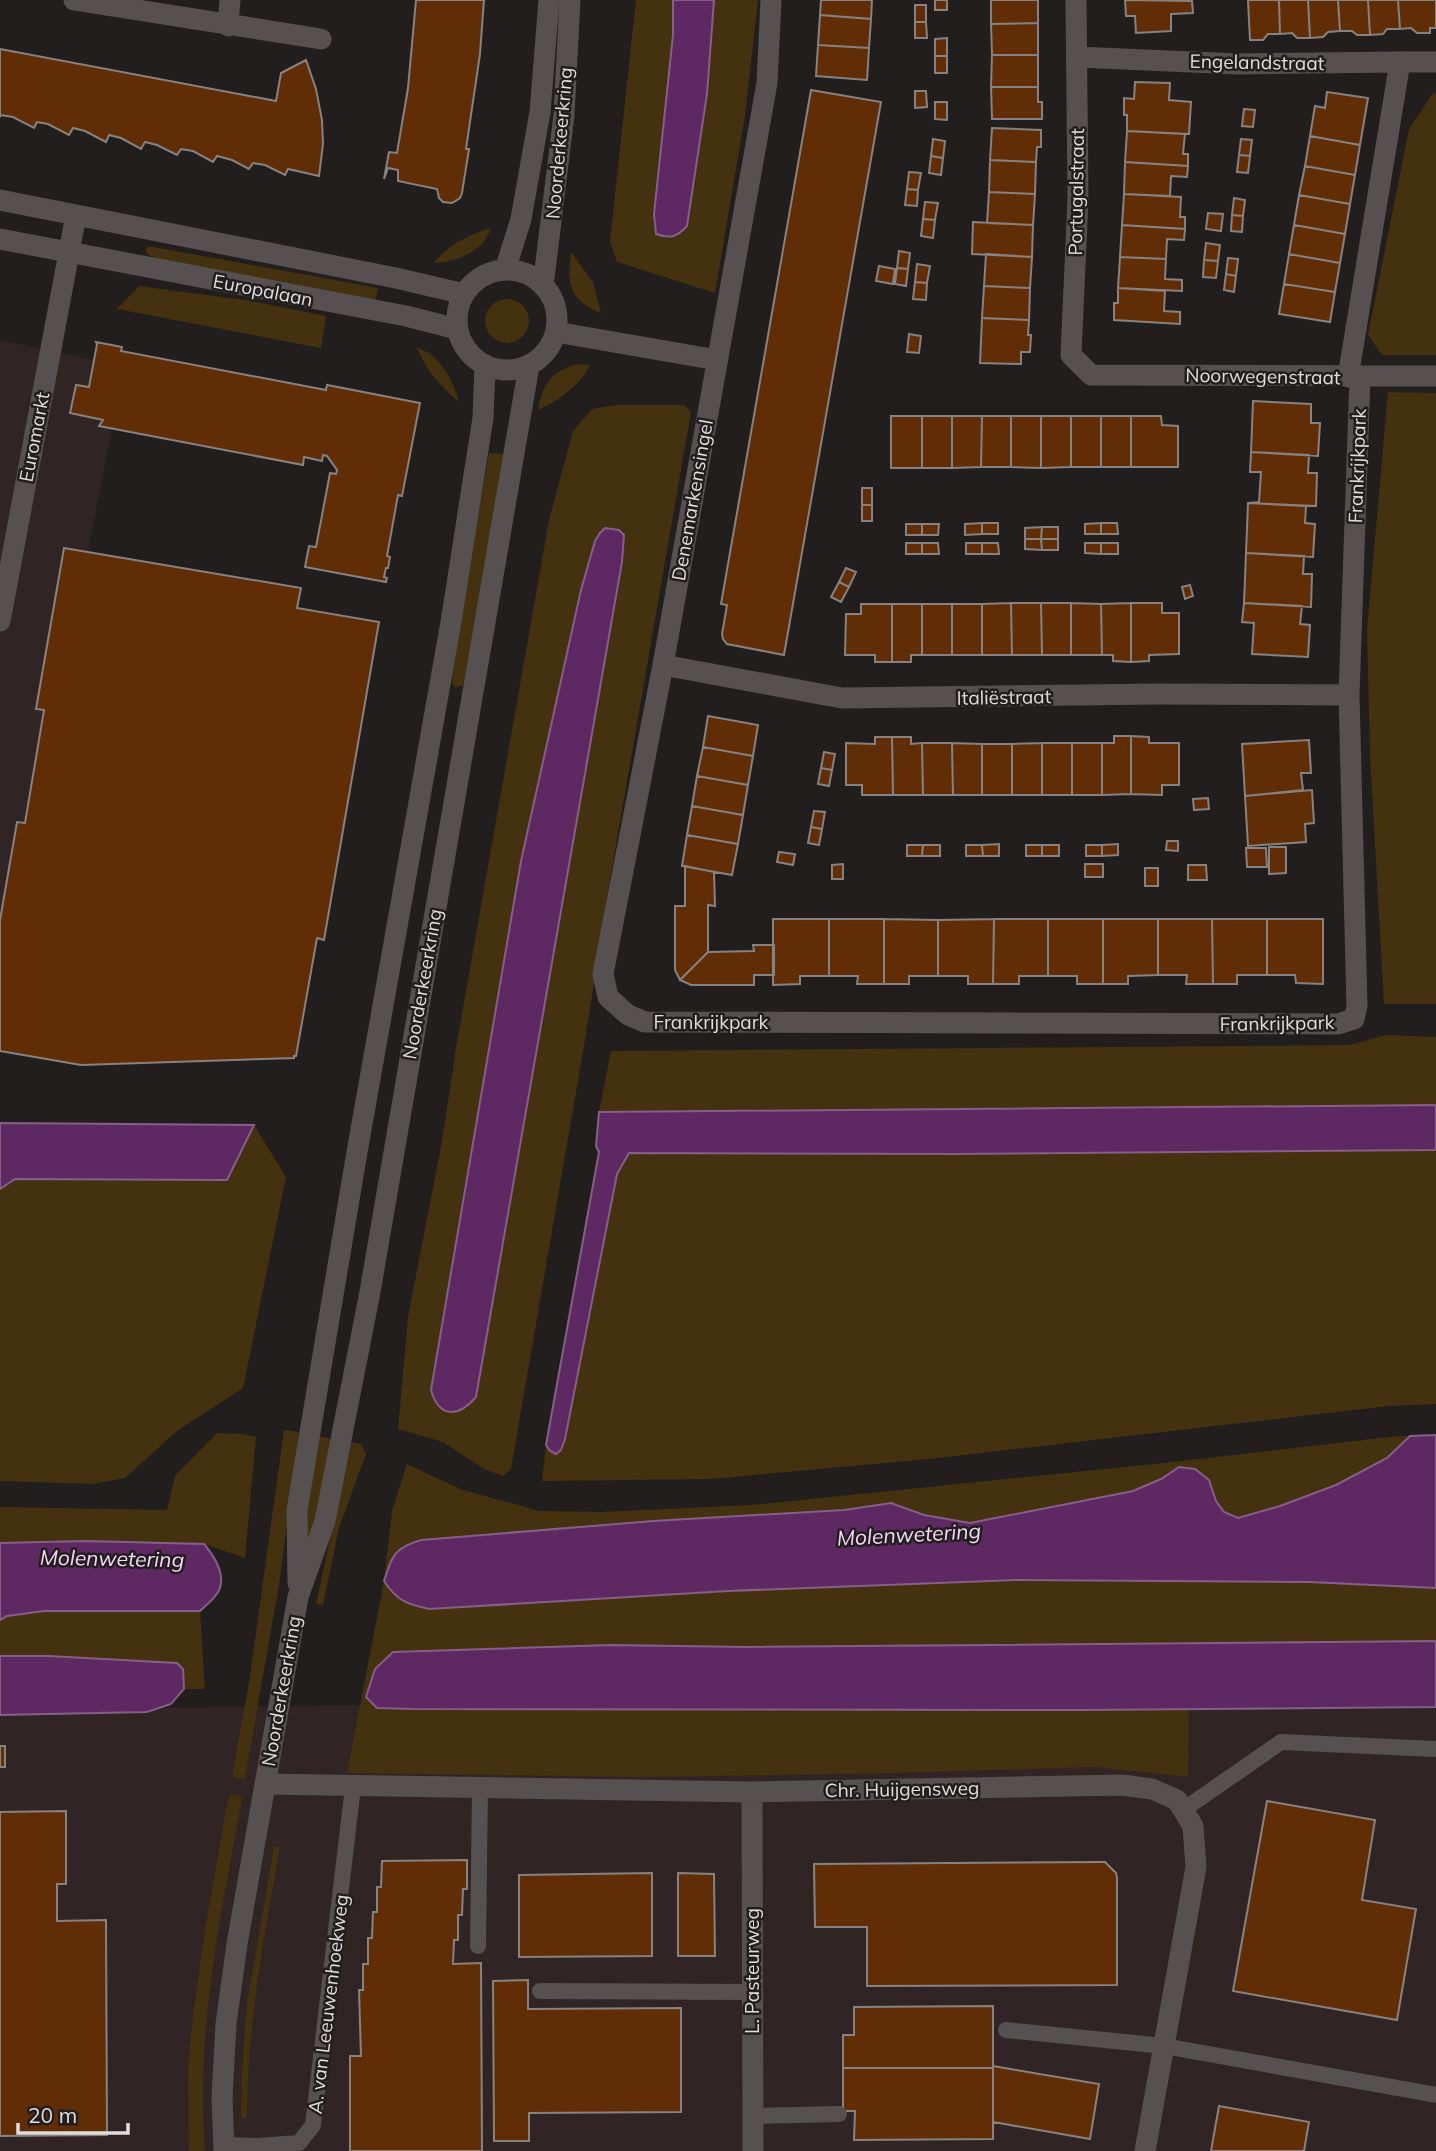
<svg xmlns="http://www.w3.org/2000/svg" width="1436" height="2151" font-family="Mulish,sans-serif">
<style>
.built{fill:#302524}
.green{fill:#43310f;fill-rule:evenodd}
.water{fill:#5e2963;stroke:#855f87;stroke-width:2}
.building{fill:#612d06;stroke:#878280;stroke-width:2}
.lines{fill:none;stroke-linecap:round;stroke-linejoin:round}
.service{stroke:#565150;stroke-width:16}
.pedestrian{stroke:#565150;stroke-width:21}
.minor{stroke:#565150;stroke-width:21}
.tertiary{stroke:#565150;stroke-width:21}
.labels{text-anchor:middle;stroke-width:5;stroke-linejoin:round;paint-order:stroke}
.street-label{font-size:19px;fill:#e0dddc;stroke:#231e1e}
.water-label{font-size:21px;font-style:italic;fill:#f7d7f8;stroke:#231e1e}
</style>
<rect width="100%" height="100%" fill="#231e1e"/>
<path class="built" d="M0,340L124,367L0,1002Z
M1436,1665V2151H0V1710L557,1703Z"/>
<path class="green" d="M636,0H673V35L707,94L714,0H758L745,116L715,293L617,262L610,241Z
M1436,92V355H1382L1368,335L1409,129L1433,93Z
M491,228C483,252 457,262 434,263C449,244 468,235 491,228Z
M148,246L378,288L375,304L177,267L147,254L146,249Z
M571,252L593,282L601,313C569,301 567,283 571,252Z
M139,286L252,301L326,316L321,348L117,309Z
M485 321a22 22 0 1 1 44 0a22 22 0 1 1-44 0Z
M417,348C439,353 454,381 459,402C440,386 427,371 417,348Z
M577,364L590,365C577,388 561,399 538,410C543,383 551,372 577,364Z
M1388,392L1436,393V1004H1384L1370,756L1367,629Z
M617,405H684L691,412L608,891L587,1028L511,1469L503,1476L484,1469L443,1442L398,1429L408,1317L442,1141L456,1048L549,520L573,431L592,409ZM600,533L624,534L622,562L476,1397L466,1409L431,1390L521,861L581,590L595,541Z
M489,453L505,454L472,646L463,686L455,687L452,683L454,658Z
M1386,1035L1436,1037V1105L599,1112L611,1051L1350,1045Z
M254,1125L286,1177L243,1388L177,1431L125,1478L92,1484L0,1481V1189L15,1179L227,1180Z
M1436,1150V1404L1389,1406L929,1459L711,1479L542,1481L546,1445L599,1152L953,1154Z
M284,1430L299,1432L279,1585L245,1779L236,1778L232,1776L249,1683Z
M217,1433L242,1434L256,1437L245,1558L204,1544L86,1541L0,1543V1507L167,1510L175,1476Z
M317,1436L333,1439L327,1474L309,1541H304L310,1481Z
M1398,1436H1410L1387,1458L1336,1485L1280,1506L1238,1518L1224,1512L1216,1501L1209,1479L1195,1469L1179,1467L1161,1479L1133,1491L970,1523L924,1515L891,1503L844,1510L653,1521L421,1540L728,1591L1016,1580L1309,1582L1436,1588V1641L747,1647L611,1645L375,1669L366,1697L412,1709H1189L1188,1777L1095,1767L896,1773L650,1777L347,1773L384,1581L392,1511L407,1464L460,1489L539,1511L601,1512L751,1505L1164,1463Z
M351,1442L361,1444L366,1454L339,1528L323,1605L316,1604Z
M44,1611H200L205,1689H184L183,1669L177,1663L49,1656L0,1655V1620L7,1616Z
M232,1795H238L242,1799C221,1915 195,2033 205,2151H189L188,2067L192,2023L206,1923L228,1799Z
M274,1846L280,1847C264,1937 247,2026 247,2118H241L242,2072L247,2003Z"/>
<path class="water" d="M673,0H714L707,94L687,226C677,237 670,239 656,234L654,214L673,35Z
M605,528L619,530L624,535L622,562L476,1397C458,1418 439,1418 431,1390L521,861L581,590L595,541L600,533Z
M1436,1105V1150L953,1154L629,1153L617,1174L565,1439L561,1450L556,1454L550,1451L546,1445L599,1152L596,1146L599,1112Z
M0,1123L254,1125L227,1180L15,1179L0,1189Z
M1436,1435V1588L1309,1582L1016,1580L728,1591L429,1609C407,1604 397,1601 384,1581C392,1556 394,1548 421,1540L653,1521L844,1510L891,1503L924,1515L970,1523L1133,1491L1161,1479L1179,1467L1195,1469L1209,1480L1216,1501L1224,1512L1238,1518L1280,1506L1336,1485L1387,1458L1410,1436Z
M86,1541L204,1544C215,1557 229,1579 216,1595C212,1601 205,1606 200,1611H44L7,1616L0,1620V1543Z
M1436,1641V1707L1081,1710L412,1709L377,1708L366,1697L375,1669L393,1652L611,1645L747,1647Z
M0,1656H49L177,1663L183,1669L184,1689L171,1704L147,1712L0,1715Z"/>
<path class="building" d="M416,0H484L480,54L466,149H469L462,193L460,198L452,203L443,202L439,198L437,189L398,181V170L388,168L384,179L389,152L397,153L408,88Z
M821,0H872L871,19L820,15Z
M935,0H947V10H935Z
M991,0H1038V23L991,24Z
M1125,0L1192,1L1193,13L1171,14V31L1136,33L1135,16H1126Z
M1248,0H1279L1280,34H1268L1263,40H1250Z
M1279,0H1308L1310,38H1297L1292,33L1280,34Z
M1308,0H1338L1340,31L1328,32L1323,37L1310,38Z
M1338,0H1368L1370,35H1357L1352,31H1340Z
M1368,0H1398L1400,29H1387L1383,34L1370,35Z
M1398,0H1436V28H1430V33H1417L1411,28L1400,29Z
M915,5H926V22H915Z
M820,15L871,19L869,48L818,45Z
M915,22H926L927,38H915Z
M1038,23V55H992L991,24Z
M947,38V56H935V39Z
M818,45L869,48L867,80L816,76Z
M0,49L276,101L281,73L306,60L316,89L322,120L323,144L319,176L288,169L285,175L265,165L253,163L249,169L232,160L217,156L213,162L193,151L181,149L177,155L157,145L145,142L141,149L121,138L109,135L106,142L85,131L73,128L69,135L48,124L37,122L34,128L13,117L1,115L0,117Z
M992,55H1038V87H991Z
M935,56H947V73H935Z
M1135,82L1170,83L1169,100L1191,102L1189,134L1127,131V115H1124V98L1134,99Z
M991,87H1038V102H1042V119H992Z
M811,90L881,102L784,655L727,644L723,639L722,634L727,605L721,604Z
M915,91H926L927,107L915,108Z
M1327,92L1368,98L1360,145L1310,136L1315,106L1325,108Z
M935,102H947V120L935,119Z
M1244,109L1255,110L1253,127L1242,126Z
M992,128L1041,130V147H1037L1036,162L990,160Z
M1127,131L1185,134L1183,154H1188V166L1125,162Z
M1310,136L1360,145L1355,175L1305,166Z
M933,139L945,141L943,158L931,156Z
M1241,139L1252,140L1250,156L1239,155Z
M1239,155L1250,156L1248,173L1237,172Z
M931,156L943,158L941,175L929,173Z
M990,160L1036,162L1035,194L989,192Z
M1125,162L1188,166L1187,177L1171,176L1170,196L1124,194Z
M1305,166L1355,175L1350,204L1299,195Z
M909,172L921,173L918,190L907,189Z
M907,189L918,190L917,206L905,205Z
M989,192L1035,194L1033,225L987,223Z
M1124,194L1181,197L1180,217H1185V229L1122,225Z
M1299,195L1350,204L1345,234L1294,225Z
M1234,198L1245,200L1243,216L1232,215Z
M925,202L938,203L935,220L923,219Z
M1208,213L1223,214L1221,231L1206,229Z
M1232,215L1243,216L1242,232L1231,231Z
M923,219L935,220L933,238L921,236Z
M973,222L1033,225L1032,257L972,254Z
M1122,225L1185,229L1184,240L1167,239L1166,259L1120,257Z
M1294,225L1345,234L1340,263L1289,254Z
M1206,243L1220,245L1218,261L1204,260Z
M899,251L910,253L908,269L897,268Z
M986,254L1032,257L1030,288L984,286Z
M1289,254L1340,263L1335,292L1284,284Z
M1120,257L1166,259L1165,279L1182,280V291L1118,288Z
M1228,258L1238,259L1236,276L1226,274Z
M1204,260L1218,261L1216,278L1203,277Z
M917,264L930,266L927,283L915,282Z
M879,266L895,269L893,284L876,281Z
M897,268L908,269L906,286L895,284Z
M1226,274L1236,276L1234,292L1224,290Z
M915,282L927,283L926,300L913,299Z
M1284,284L1335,292L1330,322L1279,314Z
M984,286L1030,288L1029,320L982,318Z
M1118,288L1165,291L1164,311L1180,312V324L1114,320V303H1118Z
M982,318L1029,320L1028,335H1031L1030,352H1021V364L980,363Z
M909,334L921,336L919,353L907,352Z
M96,342L122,347L121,351L326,390L327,385L420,403L402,496L398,495L387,556L390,557L388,568H386L384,577L387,578L386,582L305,567L309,546L316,547L330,473L336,474L337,470L327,456L323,455L322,461L304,457L303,465L99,426L103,420L70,413L76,385L89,387L97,344Z
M1253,401L1311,404V423H1320L1318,456L1251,452Z
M891,416H922V468H891Z
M922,416H952V468H922Z
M952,416H982L981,467L952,468Z
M982,416H1011V467H981Z
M1011,416H1041V468L1011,467Z
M1041,416H1071V467L1041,468Z
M1071,416H1101V467H1071Z
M1101,416H1131V467H1101Z
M1131,416H1161L1162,425L1178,426V467H1131Z
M1251,452L1309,455L1308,473H1317L1316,506L1248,503L1259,502L1261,472H1250Z
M862,488H872V505H862Z
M1248,503L1306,506L1305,523L1315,524L1313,557L1246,553Z
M862,505H872V521H862Z
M982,523V534L965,535V524Z
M982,523H998V534H982Z
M1101,523V534H1085V524Z
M1101,523H1117L1118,534H1101Z
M906,524H922V535H906Z
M922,524H939L938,535H922Z
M1042,527H1058V539H1041Z
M1042,527L1041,539H1025V528Z
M1025,539H1041L1042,550L1025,549Z
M1041,539H1058V550H1042Z
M906,543H922V554H906Z
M922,543H938L939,554H922Z
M966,543H982V554H966Z
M982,543H998L999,554H982Z
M1085,543H1101V554L1085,553Z
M1101,543H1118V554H1101Z
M64,548L301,588L297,608L379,622L324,940L317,938L296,1056H294V1058L81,1065L0,1051V920L17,822L25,823L44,710L36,709Z
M1246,553L1304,556L1303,574H1312L1311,607L1244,603Z
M846,568L856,572L849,587L839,582Z
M839,582L849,587L841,602L831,597Z
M1190,585L1193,596L1185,599L1182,587Z
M1011,603H1041L1042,655H1012Z
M1011,603L1012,655H982V604Z
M1041,603H1071V655H1042Z
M1071,603L1101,604L1102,655H1071Z
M1131,603V662L1113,661V655H1102L1101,604Z
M1131,603H1162V613H1179V654L1149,655V661L1131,662Z
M1244,603L1302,606L1300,624L1310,625L1308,657L1252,654L1254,623L1242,622Z
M861,604H892V662H875V655H845L846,614H861Z
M892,604H922V655H911V662H892Z
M922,604H952V655H922Z
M952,604H982V655H952Z
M708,716L758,725L753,756L703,747Z
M1114,736H1131V794L1102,795V743H1114Z
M1131,736L1149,737V743H1179V785H1162V795L1131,794Z
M875,737H892L893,795H862V785H846V743L875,744Z
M892,737H911V744L922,743L923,795H893Z
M1309,740L1311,773H1301L1303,790L1245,796L1242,744Z
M922,743H952L953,795H923Z
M952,743L982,744V795H953Z
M1042,743V795H1012V744Z
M1042,743H1072V795H1042Z
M1072,743H1102V795H1072Z
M982,744H1012V795H982Z
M703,747L753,756L748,785L697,776Z
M824,752L835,754L832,770L821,768Z
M821,768L832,770L829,786L818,784Z
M697,776L748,785L743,815L692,806Z
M1312,790L1314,823L1305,824L1306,842L1248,846L1245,796Z
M1208,798L1209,809L1194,810L1193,799Z
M692,806L743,815L738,844L687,835Z
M814,811L825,812L822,829L811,827Z
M811,827L822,829L819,845L808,843Z
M687,835L738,844L732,875L682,866Z
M1167,841H1178V851L1166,850Z
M999,844V856H983L982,845Z
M1118,844V855L1102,856V845Z
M907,845H923L922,856H907Z
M923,845H940V856H922Z
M966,845H982L983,856H966Z
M1026,845H1042V856H1026Z
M1042,845H1059V856H1042Z
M1086,845H1102V856H1086Z
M1269,847H1286V873L1269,874Z
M1246,848H1266L1267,867H1247Z
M779,852L795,854L793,865L777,862Z
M843,864V879H832V865Z
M1085,864H1103V877H1085Z
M1188,865H1206L1207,880H1188Z
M685,866L714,872L715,906L708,905V952L680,980L675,970V906H685Z
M1145,868H1158V886H1145Z
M773,919H829V976H800V984L773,985Z
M829,919H884V984H857L858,976H829Z
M884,919L938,920V976H909V984H884Z
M994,919H1048V976H1019V984H993Z
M994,919L993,984H968V976H938V920Z
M1048,919H1103V984H1077V976H1048Z
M1103,919H1158V975L1128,976V984H1103Z
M1158,919H1212L1213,984H1186L1187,975H1158Z
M1212,919H1267V975H1237V984H1213Z
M1267,919H1323V984L1296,983L1295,975H1267Z
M753,945H774V975H754V985H691L680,980L708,952L754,951Z
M0,1746H5V1767H0Z
M1267,1801L1375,1820L1362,1900L1416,1909L1397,2020L1233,1991Z
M66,1811V1884H57V1921L106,1920L107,2135L0,2136V1812Z
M467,1860V1889H463L462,1915H458V1940H454L453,1964L481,1963L482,2151H350V2056H361L359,1990H363V1964H368V1938H372L373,1912H377V1887H381L382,1861Z
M1100,1862H1105L1116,1873L1117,1878V1985L867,1986V1927H815L814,1864Z
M652,1873V1956L519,1957V1875Z
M678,1873L714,1874L715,1956H678Z
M528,1980V2009L681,2008V2112L529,2113V2141H494L493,1981Z
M993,2006V2068H843V2035H854V2007Z
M993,2066L1099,2084L1090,2139L993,2122Z
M843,2068H993V2139L854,2140L855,2111H843Z
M1219,2106L1309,2122L1304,2151H1211Z"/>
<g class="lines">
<path class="service" d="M1183,1810L1281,1742L1436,1749
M478,1946L480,1788
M540,1991L753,1992
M1006,2030L1164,2046L1436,2095
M753,2116L839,2114
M224,2145L257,2146L299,2143L313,2125L353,1787"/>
<path class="pedestrian" d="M1400,62H1436"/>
<path class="minor" d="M74,0L321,39
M771,0L767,83L663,665L603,974L608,997L628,1015L645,1022L1338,1024L1354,1019L1357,1006L1349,695L1360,377
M1076,0L1078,199L1071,355L1091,375L1436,376
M228,26L230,0
M1077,57L1238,64L1400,62L1348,377
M556,332L717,360
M0,621L76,215
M663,665L842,698L1159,694L1349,695
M265,1784L752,1792L1122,1785L1152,1789L1177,1800L1193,1826L1196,1867L1145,2151
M752,1792L753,2151"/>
<path class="tertiary" d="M0,200L396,278L464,294
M0,239L406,316L457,329
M457 320a50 50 0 1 1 100 0a50 50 0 1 1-100 0Z
M505,270L521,219L540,112L549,0
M543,286L564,115L570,0
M298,1583L297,1510L357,1152L451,622L483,418L485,365
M224,2151L222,2097L226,2024L237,1944L298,1597L325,1521L370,1292L529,366"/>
</g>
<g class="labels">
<g class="street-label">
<text transform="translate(1257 62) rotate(1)" y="7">Engelandstraat</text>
<text transform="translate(559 143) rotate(-85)" y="7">Noorderkeerkring</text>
<text transform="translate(1076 192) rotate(-89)" y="7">Portugalstraat</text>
<text transform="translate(263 290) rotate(11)" y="7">Europalaan</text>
<text transform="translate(1263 376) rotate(1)" y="7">Noorwegenstraat</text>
<text transform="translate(34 437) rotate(-79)" y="7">Euromarkt</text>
<text transform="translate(1357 466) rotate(-88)" y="7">Frankrijkpark</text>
<text transform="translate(692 500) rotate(-80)" y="7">Denemarkensingel</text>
<text transform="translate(1004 697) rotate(-1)" y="7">Italiëstraat</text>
<text transform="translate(422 984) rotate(-80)" y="7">Noorderkeerkring</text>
<text x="711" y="1029">Frankrijkpark</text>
<text transform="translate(1277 1023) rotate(-1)" y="7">Frankrijkpark</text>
<text transform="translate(281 1691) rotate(-80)" y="7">Noorderkeerkring</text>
<text transform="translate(902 1789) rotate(-1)" y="7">Chr. Huijgensweg</text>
<text transform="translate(752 1971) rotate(-90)" y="7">L. Pasteurweg</text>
<text transform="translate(328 2004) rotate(-83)" y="7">A. van Leeuwenhoekweg</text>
</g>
<g class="water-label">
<text transform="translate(909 1535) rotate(-3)" y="7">Molenwetering</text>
<text transform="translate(112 1559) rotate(1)" y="7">Molenwetering</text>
</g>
</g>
<path d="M18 2123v10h110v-10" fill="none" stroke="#e0dddc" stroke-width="3.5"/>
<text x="28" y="2123" font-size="21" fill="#e0dddc" stroke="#231e1e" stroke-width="5" paint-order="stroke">20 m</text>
</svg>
